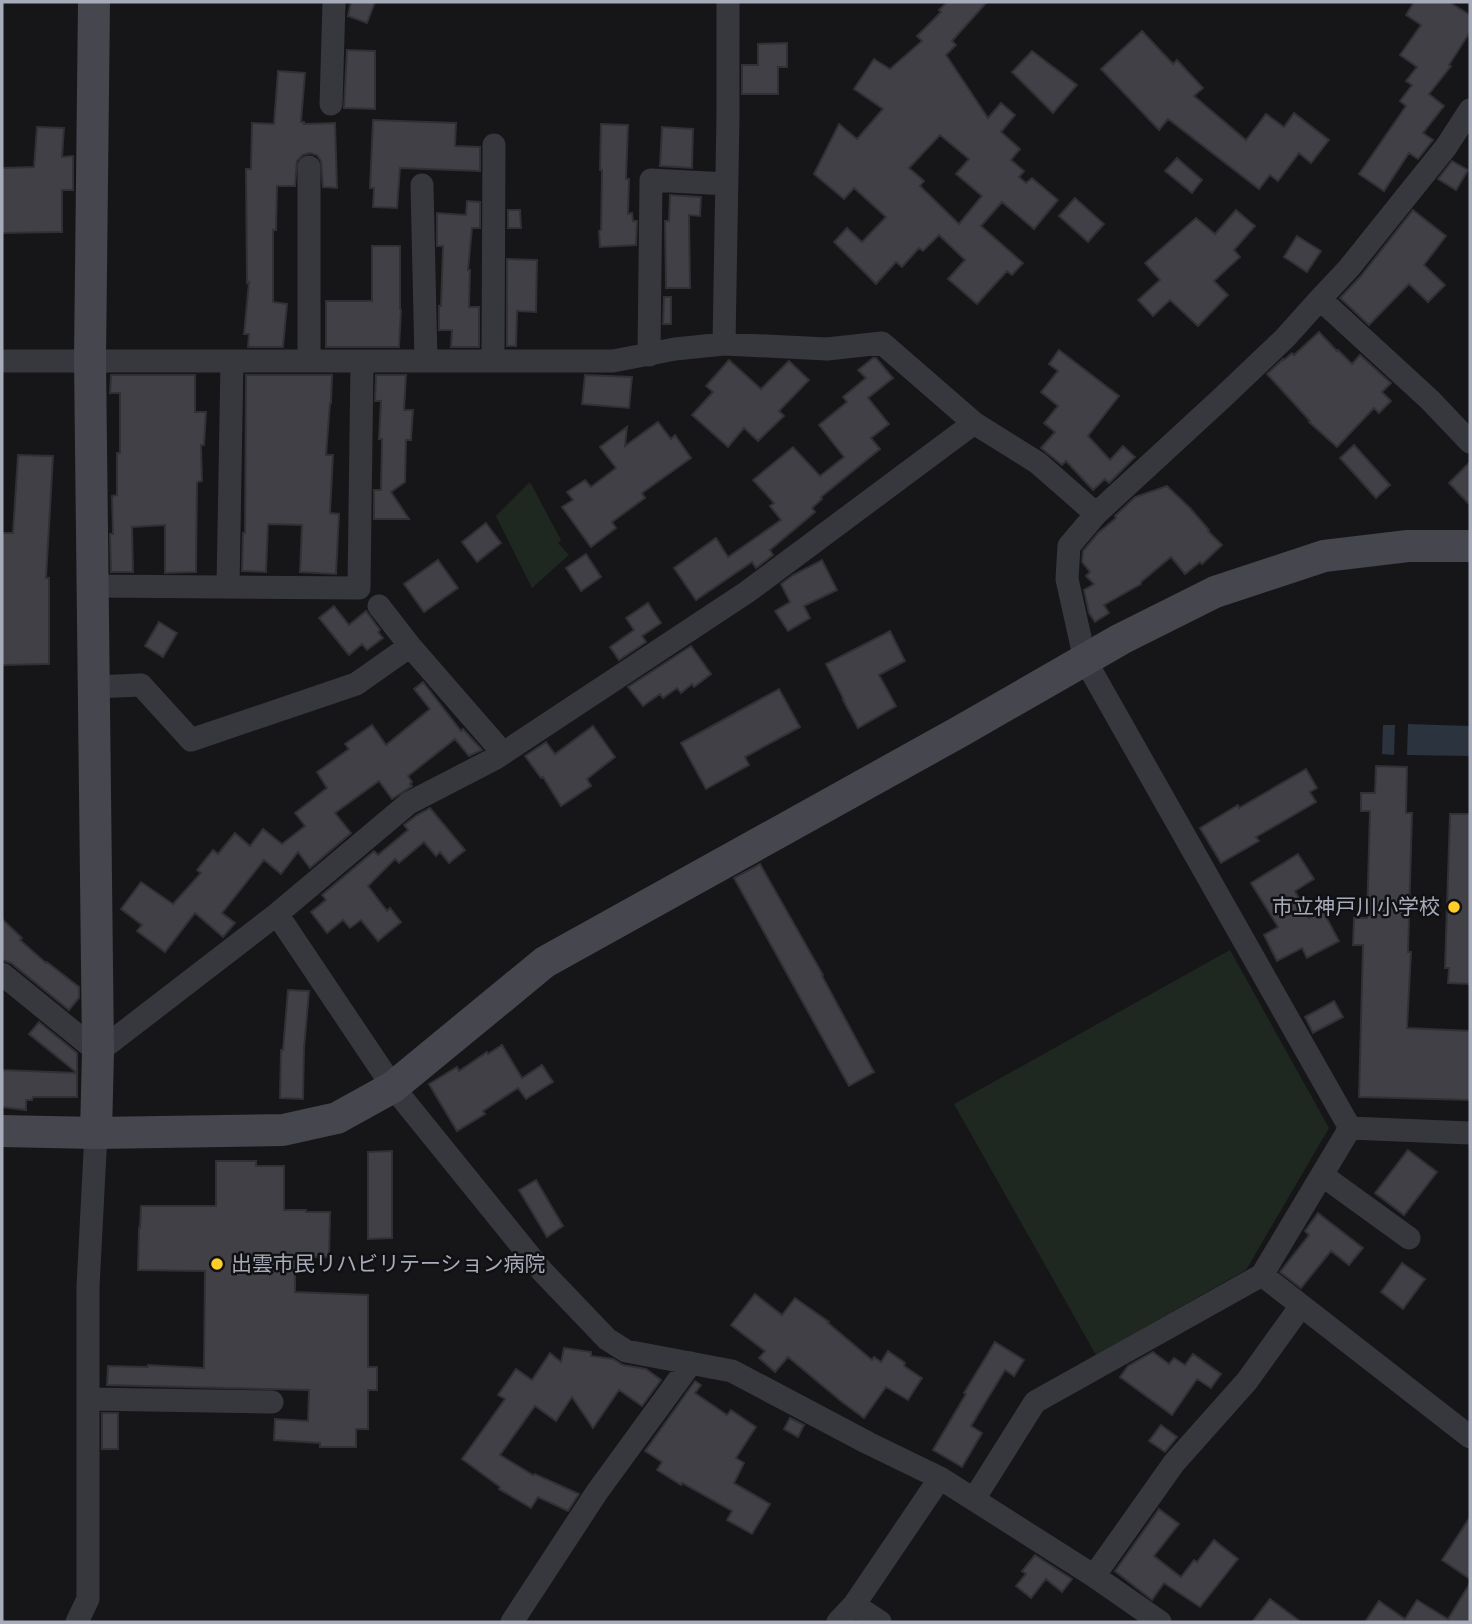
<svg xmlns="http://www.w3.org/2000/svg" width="1472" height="1624" font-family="'Titillium Web','Noto Sans JP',sans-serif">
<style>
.green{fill:#1e2720}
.water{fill:#2b333e}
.building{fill:#404046;stroke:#303035;stroke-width:2;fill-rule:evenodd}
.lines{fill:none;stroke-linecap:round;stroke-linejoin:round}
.street{stroke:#37373e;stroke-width:23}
.secondary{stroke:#45464e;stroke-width:32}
.poi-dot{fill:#ffce28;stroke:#111114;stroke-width:2.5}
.labels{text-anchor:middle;stroke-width:5;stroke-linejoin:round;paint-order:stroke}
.poi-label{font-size:21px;fill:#a7abba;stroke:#111114;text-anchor:end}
</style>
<rect width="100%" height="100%" fill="#161619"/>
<path class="green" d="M530,482L561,540L558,543L569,555L532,588L496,516Z
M1230,950L1329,1128L1246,1270L1096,1355L954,1104Z"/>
<path class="water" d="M1408,724L1470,726V756L1407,755Z
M1383,725H1395L1394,755L1382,754Z"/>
<path class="building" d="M351,2H375L367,23L348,16Z
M947,2H987L952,41L956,45L946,55L988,118L1001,103L1015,115L1001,132L1020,149L1011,160L1024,171L1019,177L1026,183L1032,178L1058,200L1034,229L1002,202L981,226L1023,263L1012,275L1007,271L977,304L948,279L965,260L939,235L923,251L919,248L902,267L896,262L876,284L834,242L847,228L862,242L886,217L854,188L844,199L814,174L839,124L857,139L883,109L854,89L874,59L890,69L922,41L917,36L941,12L939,10ZM940,135L969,159L956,174L982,196L959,224L920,186L924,181L909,168Z
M1414,2H1449L1470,15V32L1449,65L1451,66L1429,94L1444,106L1423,133L1433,140L1418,159L1409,153L1384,191L1359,174L1406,106L1400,101L1412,85L1406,81L1417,67L1400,55L1421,25L1406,15Z
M1142,31L1173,64L1177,60L1203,88L1194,96L1246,140L1266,114L1284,127L1294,113L1329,140L1311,163L1299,153L1278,181L1270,175L1259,189L1168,119L1159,130L1101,69Z
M787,43V67H778V94H742V65H758V44Z
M347,50L375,51V109L344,108Z
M1032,51L1077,85L1053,113L1012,72Z
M278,71L305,73L301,122H304V124L335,123L337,188L323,187L321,161L317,155L310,153L303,155L297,161L295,186H277L276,230H273V302L287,304L283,347H248L249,334H244L249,282L247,283L246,169H251L252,123L274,124Z
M373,120L456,123L455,146L480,147V171L400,168L397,208L373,207L374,188H370Z
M601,124L628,125L626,179H629L628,214L632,213L633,221H637L636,245L600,247L599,231L601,230L602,170H600Z
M37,127L64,128L62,157L73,156V190H62V232L2,233V168L34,167Z
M662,127L693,129L692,168L660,166Z
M1177,158L1202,180L1192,193L1165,171Z
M1452,161L1468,170L1456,190L1438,179Z
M670,195L701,197L700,216L689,215L690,288H666L665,221H669Z
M1075,198L1104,224L1088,242L1059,216Z
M467,201L480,202V228H472L468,270H470L469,307H479V347H451L452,330H439V306H441L443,246H437V213L466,215Z
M508,210H520L521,228H508Z
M1236,210L1255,226L1234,250L1240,257L1214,281L1228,295L1198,326L1170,300L1153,316L1138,300L1160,280L1145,263L1196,218L1215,234Z
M1413,210L1446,236L1424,265L1445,285L1428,302L1409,284L1369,325L1340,298L1360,277Z
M1297,236L1321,251L1307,272L1284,257Z
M372,246H400V309L401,310L399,347H326V301H372Z
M507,259L537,260L536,312L517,311L516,346H507Z
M664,297H671V324H663Z
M1319,332L1337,351L1338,350L1352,364L1360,355L1391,383L1382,392L1391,401L1379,413L1374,408L1337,447L1309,422L1310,421L1267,374L1283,359L1284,360L1292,353L1294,355Z
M1059,350L1119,396L1088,436L1110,460L1123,446L1135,457L1109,483L1105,479L1093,490L1066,461L1062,465L1041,448L1055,432L1044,423L1058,406L1041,392L1058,371L1049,364Z
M873,358H876L893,378L868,398L889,424L871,438L880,449L821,497L822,499L812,508L815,512L770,550L773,555L756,568L752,562L696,600L674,568L716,538L728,557L781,520L770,506L774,503L753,480L793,447L820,476L844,457L819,425L847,402L843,397L866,378L858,370Z
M729,360L761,389L789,361L809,380L779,411L784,416L758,441L744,428L728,447L692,415L713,392L706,386Z
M111,375H195V412H206L204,445H201L202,481L197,482L196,572L165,573V525L132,527L133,572H111L110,534H113L112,496L117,495V453H120V393H110Z
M246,375H332L331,403H330L326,455H333L330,513L339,514L336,574L300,572L302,525L268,524L266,572L242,571L243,533H245Z
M376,375H406L404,410H413L411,440H406L405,482L391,492L409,519H374V490H381L382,439H379L381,401H375Z
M585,375L632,377L629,408L582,404Z
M658,422L671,439L675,435L691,458L642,493L645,498L612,522L616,528L591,547L562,507L573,500L567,492L585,480L591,487L616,468L600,447L627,427L625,446Z
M1354,445L1390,485L1376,498L1340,458Z
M18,455L53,456L46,578H49V664L2,665V533H13Z
M1470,462V505L1449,483Z
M1167,486L1190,508L1209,530L1208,531L1222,545L1202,564L1200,562L1185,574L1171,557L1141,582V584L1104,605L1109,613L1095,622L1089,613L1084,590L1094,584L1086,576L1090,572L1082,562L1083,551L1098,533L1116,518L1115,516L1135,497Z
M486,523L501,543L477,562L462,542Z
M586,554L601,577L581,591L566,568Z
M438,560L458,588L424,612L404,584Z
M822,560L837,590L804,606L810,618L788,631L775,611L790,602L781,584L793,575Z
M648,603L661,623L642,636L646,642L619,660L610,647L634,630L626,618Z
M334,606L349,625L366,611L380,630L378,632L383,638L367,650L362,644L349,655L319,618Z
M159,622L177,633L163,657L145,646Z
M890,631L905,661L879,675L896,706L858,728L843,700H844L826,664Z
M691,646L711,674L694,687L692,684L681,693L677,688L663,698L660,694L643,706L628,687Z
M423,682L461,731L463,729L482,750L469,756L455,739L408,776L412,782L410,784L412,786L392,799L379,781L335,813L351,833L310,868L298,852L281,874L264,860L222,913L235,923L223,937L195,913L165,952L137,931L142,925L121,909L141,882L173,904L201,873L197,870L213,850L218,854L235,833L250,846L263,829L282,844L305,826L295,813L327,788L317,772L349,749L345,744L372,725L386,745L430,709L414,689Z
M779,689L800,727L745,757L749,765L706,789L681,743Z
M593,726L615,757L587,779L591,786L561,806L543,777L541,778L525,756L546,742L555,754Z
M1376,766L1407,767L1406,813H1412L1408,952H1411L1407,1028L1470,1031V1100L1359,1097L1363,945H1353L1354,918H1367L1370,811H1361V793H1375Z
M1306,769L1317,788L1310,792L1316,802L1256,837L1259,841L1221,863L1200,828L1238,805L1239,808Z
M430,808L465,850L449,863L440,852L436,856L424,842L399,863L395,859L368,886L387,911L390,908L401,922L378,941L361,920L350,928L343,920L327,933L311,912L326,900L322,895L374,851L378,855L408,830L404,825L417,815Z
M1450,814H1470V984L1448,983L1449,968H1445Z
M1298,854L1314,879L1295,891L1309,918L1323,911L1339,941L1307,958L1302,948L1277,961L1264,935L1278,927L1251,883Z
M760,864L823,975L822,976L874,1072L849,1086L734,878Z
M2,919L22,938L20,940L46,963L47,962L79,987V998L69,1010L11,963L2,960Z
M288,990L309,991L304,1048L303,1099L280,1098L281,1050H283Z
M1334,1001L1343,1017L1313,1033L1305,1017Z
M39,1022L77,1053V1073L29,1034Z
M502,1045L522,1078L542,1065L553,1082L526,1099L518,1088L483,1111L485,1114L457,1131L429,1084L457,1067L459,1071L487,1052L488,1054Z
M2,1070L77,1073V1097H33L32,1100H26V1110L2,1107Z
M1408,1150L1437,1172L1404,1215L1375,1193Z
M392,1151V1238L368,1239V1152Z
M216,1161H256V1166H284V1210H306V1212H330L329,1257H295V1292L368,1295V1367H377V1390H368V1429H356V1447H320V1443L274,1440L275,1419L308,1421L309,1390L107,1385L108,1366L148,1367V1365L204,1368L205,1271L138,1270L139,1228H140L141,1206H216Z
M536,1180L563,1226L547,1237L519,1190Z
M1318,1213L1363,1248L1349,1265L1331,1251L1301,1288L1280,1272L1309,1235L1305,1231Z
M1402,1263L1425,1279L1403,1309L1381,1292Z
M755,1294L782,1315L795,1298L829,1322L828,1323L872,1360L874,1357L881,1362L888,1351L905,1363L904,1366L922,1378L908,1400L886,1387L864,1418L842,1402L788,1357L775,1372L759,1358L765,1351L731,1325Z
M995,1342L1024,1360L1014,1376L1005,1370L971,1426L982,1433L962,1467L933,1450L966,1394L964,1393Z
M564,1348L591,1352V1356L613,1359L623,1365L646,1369L661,1380L642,1406L619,1390L593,1428L572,1397L556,1421L535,1406L500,1455L533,1475L535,1474L579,1494L568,1511L538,1497L531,1508L499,1489L500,1487L462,1459L505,1399L498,1395L516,1369L532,1380L550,1353L561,1362Z
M1153,1352L1169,1364L1174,1358L1185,1365L1193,1354L1221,1374L1211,1388L1197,1379L1172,1415L1120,1377L1128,1366Z
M695,1381L701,1385L695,1393L727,1415L731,1410L756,1427L736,1458L744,1463L734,1483L770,1504L752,1534L727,1520L732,1511L682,1483L681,1485L657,1470L662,1462L645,1451Z
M102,1413H118V1449H102Z
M790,1418L804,1425L798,1437L784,1429Z
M1161,1425L1177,1437L1165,1452L1149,1441Z
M1159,1509L1179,1524L1154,1556L1181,1577L1194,1560L1197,1562L1214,1540L1238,1559L1200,1607L1164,1583L1152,1600L1115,1571Z
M1470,1517V1579L1442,1560Z
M1035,1555L1072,1579L1062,1592L1046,1579L1031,1598L1016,1586L1026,1574L1022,1571Z
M1470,1583V1622H1365L1379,1601L1405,1619L1417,1600L1448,1619Z
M1270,1599L1301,1622H1252Z"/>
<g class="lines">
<path class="street" d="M331,104L334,2
M422,185L426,361
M1320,299L1430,400L1470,442
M724,344L728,116V2
M649,355L651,180L727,184
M2,361H613L675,349L724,344L827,349L882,343L974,423L1038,463L1096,514
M309,361V167
M493,361L494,145
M92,586L359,588L362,361
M228,587L232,361
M410,646L503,753
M94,687L141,685L191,740L356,684L410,646L379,606
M277,914L393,1087L542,1271L607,1339L626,1351L732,1371L868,1443L940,1478L1094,1576L1160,1622
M2,974L98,1052L277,914L409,803L496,758L747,592L974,423
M1350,1128L1470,1133
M1322,1175L1409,1238
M1262,1275L1470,1437
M88,1399L272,1402
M974,1499L1035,1402L1262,1275L1350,1128L1085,660L1067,579L1069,546L1096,514L1223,397L1285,338L1320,299L1349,268L1446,147L1470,110
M1094,1576L1174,1463L1247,1381L1301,1306
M854,1605L880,1622
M77,1622L88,1599V1287L96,1133
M512,1622L597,1492L691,1363
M838,1622L854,1605L940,1478"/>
<path class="secondary" d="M94,2L90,360L98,1052L96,1133
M2,1131L96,1133L283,1130L337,1118L393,1087L545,962L959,732L1121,639L1215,592L1324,556L1408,546H1470"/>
</g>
<g class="poi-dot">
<circle cx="1454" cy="907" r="7"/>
<circle cx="217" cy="1264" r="7"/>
</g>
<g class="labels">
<g class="poi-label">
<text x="1440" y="914">市立神戸川小学校</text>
<text x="231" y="1271" text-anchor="start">出雲市民リハビリテーション病院</text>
</g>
</g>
<rect width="1472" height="1624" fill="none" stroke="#a7abba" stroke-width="7"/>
</svg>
